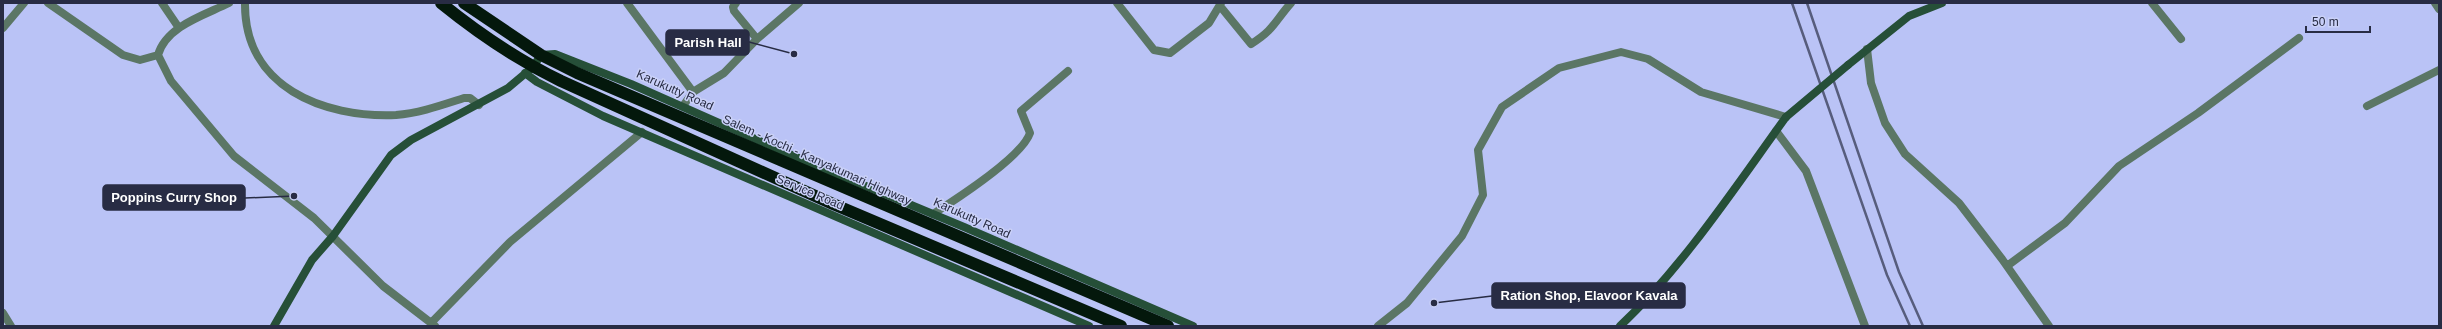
<svg xmlns="http://www.w3.org/2000/svg" width="2442" height="329" font-family="Helvetica,sans-serif">
<style>
.lines{fill:none;stroke-linecap:round;stroke-linejoin:round}
.street{stroke:#5b7665;stroke-width:8}
.secondary{stroke:#264f38;stroke-width:8}
.highway{stroke:#04180c;stroke-width:12}
.rail{stroke:#575d7d;stroke-width:2.5}
.secondary-bridge{stroke:#264f38;stroke-width:8}
.labels{text-anchor:middle;stroke-width:3;stroke-linejoin:round;paint-order:stroke}
.street-label{font-size:12px;fill:#282c44;stroke:#cad1f8}
.leader{fill:none;stroke:#282c44;stroke-width:1.5}
.callout-dot{fill:#282c44;stroke:#cad1f8;stroke-width:1.5}
.callout{fill:#282c44;stroke:#282c44;stroke-width:1.5}
.callout-label{font-size:13px;text-anchor:middle;font-weight:bold;fill:#fff}
</style>
<rect width="100%" height="100%" fill="#bac3f6"/>
<g class="lines">
<path class="street" d="M48,3L123,55L140,60L158,55
M162,3L179,28
M229,3C205,15 166,26 158,55L171,81L234,156L314,218L383,286L435,326
M245,3C244,87 323,118 396,115C420,113 442,105 464,98H470L479,105
M627,3L693,92
M736,3L733,7L734,11L757,39
M1117,3L1154,50L1170,53L1209,23L1221,3
M2152,3L2181,39
M2435,3L2439,9
M1220,6L1251,44C1274,30 1275,21 1291,3
M3,28L24,3
M1867,49L1871,83L1885,123L1905,154L1959,203L2002,259L2049,326
M683,106L693,92L724,73L757,39L799,3
M2367,106L2439,70
M1776,131L1806,171L1865,326
M933,214C955,200 1022,157 1030,133L1021,111L1068,71
M2007,266L2065,223L2119,166L2198,113L2299,38
M3,313L11,326
M431,323L510,242L642,132
M1378,326L1407,303L1462,236L1483,195L1478,150L1502,107L1559,68L1621,52L1648,59L1701,92L1786,117"/>
<path class="secondary" d="M1848,65L1909,16L1942,3
M525,73L537,82L603,116L1089,326
M274,326L312,260L333,236L391,155L411,140L508,88L533,67L541,55L555,54L631,84L803,160L964,227L1193,326
M1620,326C1682,268 1736,186 1786,117"/>
<path class="highway" d="M441,3C478,33 518,60 561,81L833,204L1121,326
M464,3L541,55L577,73L1168,326"/>
<path class="rail" d="M1792,3L1887,275L1910,326
M1807,3L1899,272L1923,326"/>
<path class="secondary-bridge" d="M1786,117L1848,65"/>
</g>
<g class="labels">
<g class="street-label">
<text transform="translate(675 90) rotate(24)" y="4">Karukutty Road</text>
<text transform="translate(817 160) rotate(24)" y="4">Salem - Kochi - Kanyakumari Highway</text>
<text transform="translate(810 192) rotate(23)" y="4">Service Road</text>
<text transform="translate(972 218) rotate(24)" y="4">Karukutty Road</text>
</g>
</g>
<path class="leader" d="M794 54L749 42M294 196L245 198M1434 303L1492 296"/>
<g class="callout-dot">
<circle cx="794" cy="54" r="4"/>
<circle cx="294" cy="196" r="4"/>
<circle cx="1434" cy="303" r="4"/>
</g>
<g class="callout">
<rect x="666" y="30" width="83" height="25" rx="4"/>
<rect x="103" y="185" width="142" height="25" rx="4"/>
<rect x="1492" y="283" width="193" height="25" rx="4"/>
</g>
<g class="callout-label">
<text x="708" y="47">Parish Hall</text>
<text x="174" y="202">Poppins Curry Shop</text>
<text x="1589" y="300">Ration Shop, Elavoor Kavala</text>
</g>
<rect width="2442" height="329" fill="none" stroke="#282c44" stroke-width="8"/>
<path d="M2306 26v6h64v-6" fill="none" stroke="#282c44" stroke-width="2"/>
<text x="2312" y="26" font-size="12" fill="#282c44" stroke="#cad1f8" stroke-width="3" paint-order="stroke">50 m</text>
</svg>
